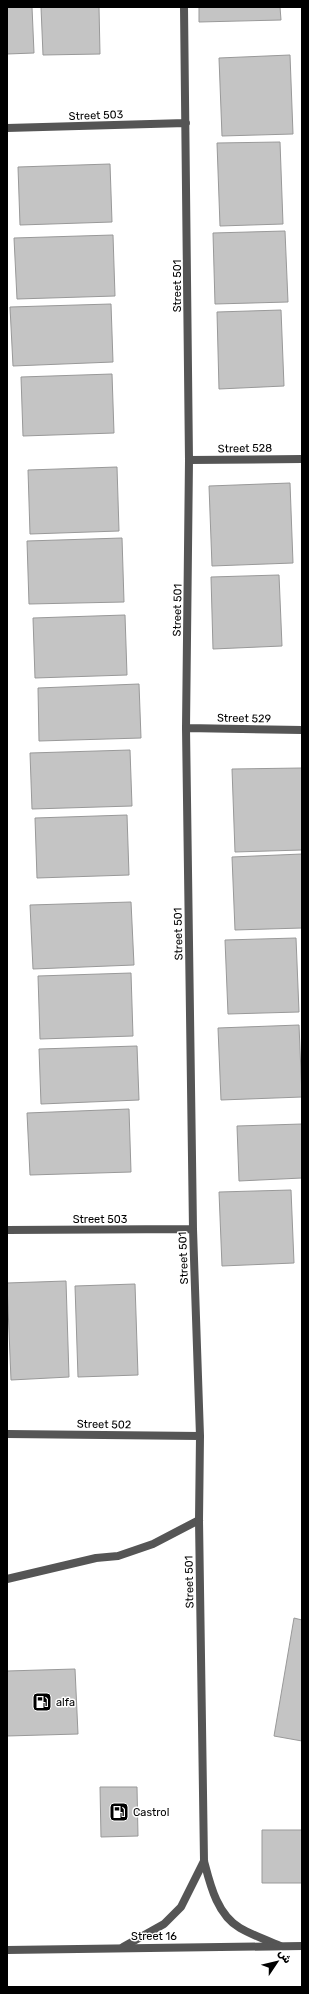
<svg xmlns="http://www.w3.org/2000/svg" width="309" height="1994" font-family="Rubik,'Noto Naskh Arabic',sans-serif">
<style>
.building{fill:#c4c4c4;stroke:#999}
.lines{fill:none;stroke-linecap:round;stroke-linejoin:round}
.service{stroke:#555;stroke-width:8}
.minor{stroke:#555;stroke-width:8}
.tertiary{stroke:#555;stroke-width:8}
.labels{text-anchor:middle;stroke-width:3;stroke-linejoin:round;paint-order:stroke}
.street-label{font-size:11px;fill:#000;stroke:#fff}
.poi-label{font-size:11px;fill:#000;stroke:#fff;text-anchor:start}
</style>
<rect width="100%" height="100%" fill="#fff"/>
<path class="building" d="M7,7H32L34,53L7,54Z
M41,7H99L100,54L43,55Z
M199,7H280L281,20L199,22Z
M290,55L293,134L222,136L219,58Z
M280,142L283,224L220,226L217,143Z
M110,164L112,222L20,225L18,167Z
M285,231L288,302L215,304L213,233Z
M113,235L115,296L17,299L14,238Z
M111,304L113,362L13,366L10,307Z
M281,310L284,386L219,389L217,312Z
M112,374L114,433L23,436L21,377Z
M117,467L119,531L30,534L28,470Z
M290,483L293,563L212,566L209,486Z
M122,538L124,602L29,604L27,541Z
M279,575L282,646L213,649L211,577Z
M125,615L127,675L35,678L33,618Z
M139,684L141,738L39,741L38,688Z
M130,750L132,806L32,809L30,753Z
M302,768V850L235,852L232,769Z
M127,815L129,875L37,878L35,818Z
M302,854V928L235,930L232,857Z
M131,902L134,965L33,969L30,905Z
M296,938L299,1012L228,1014L225,940Z
M131,973L133,1036L40,1039L38,976Z
M299,1025L302,1097L221,1100L218,1028Z
M137,1046L139,1100L41,1104L39,1049Z
M129,1109L131,1172L30,1175L27,1113Z
M302,1124V1178L239,1181L237,1126Z
M291,1190L294,1263L222,1266L219,1192Z
M66,1281L69,1377L11,1380L7,1283Z
M135,1284L138,1375L78,1377L75,1286Z
M294,1618L302,1620V1741L274,1736Z
M75,1669L78,1734L7,1736V1671Z
M100,1787H137L138,1836L101,1837Z
M262,1830H302V1883H262Z"/>
<g class="lines">
<path class="service" d="M7,1579L96,1558L118,1556L153,1544L199,1520"/>
<path class="minor" d="M184,7L189,460L186,728L193,1229L200,1436L199,1520L204,1861C210,1884 217,1915 240,1928C252,1935 267,1940 280,1946
M7,128L186,123
M189,460L302,459
M186,728L302,730
M7,1230L193,1229
M7,1434L200,1436
M123,1947L164,1924L181,1907L204,1861"/>
<path class="tertiary" d="M7,1950L302,1946"/>
</g>
<defs>
<g id="fuel-square" transform="scale(1)"><rect x="-9" y="-9" width="18" height="18" rx="4" fill="#000" stroke="#fff"/><path d="M-5.5-6h7V0h2V4h1.3V-2.5L3-4.5l.8-.8L6-3V5H2.5V1h-1V6h-7ZM-4.2-4.7v3.2H.2V-4.7Z" fill="#fff"/></g>
</defs>
<g fill-rule="evenodd">
<use href="#fuel-square" x="42" y="1702"/>
<use href="#fuel-square" x="119" y="1812"/>
</g>
<g class="labels">
<g class="street-label">
<text transform="translate(96 115) rotate(-2)" y="4">Street 503</text>
<text transform="translate(177 286) rotate(-90)" y="4">Street 501</text>
<text transform="translate(245 448) rotate(-1)" y="4">Street 528</text>
<text transform="translate(177 610) rotate(-89)" y="4">Street 501</text>
<text transform="translate(244 718) rotate(1)" y="4">Street 529</text>
<text transform="translate(178 934) rotate(-91)" y="4">Street 501</text>
<text x="100" y="1223">Street 503</text>
<text transform="translate(183 1258) rotate(-92)" y="4">Street 501</text>
<text transform="translate(104 1424) rotate(1)" y="4">Street 502</text>
<text transform="translate(189 1582) rotate(-91)" y="4">Street 501</text>
<text x="154" y="1940">Street 16</text>
</g>
<g class="poi-label">
<text x="56" y="1706">alfa</text>
<text x="133" y="1816">Castrol</text>
</g>
</g>
<rect width="309" height="1994" fill="none" stroke="#000000" stroke-width="16"/>
<g transform="translate(277 1962) rotate(55)" stroke="#ffffff" stroke-width="3" paint-order="stroke">
<path d="M0-3L7 15L0 10L-7 15Z" fill="#000000"/>
<text y="-6" font-size="11" font-weight="bold" text-anchor="middle" fill="#000000">ش</text>
</g>
</svg>
